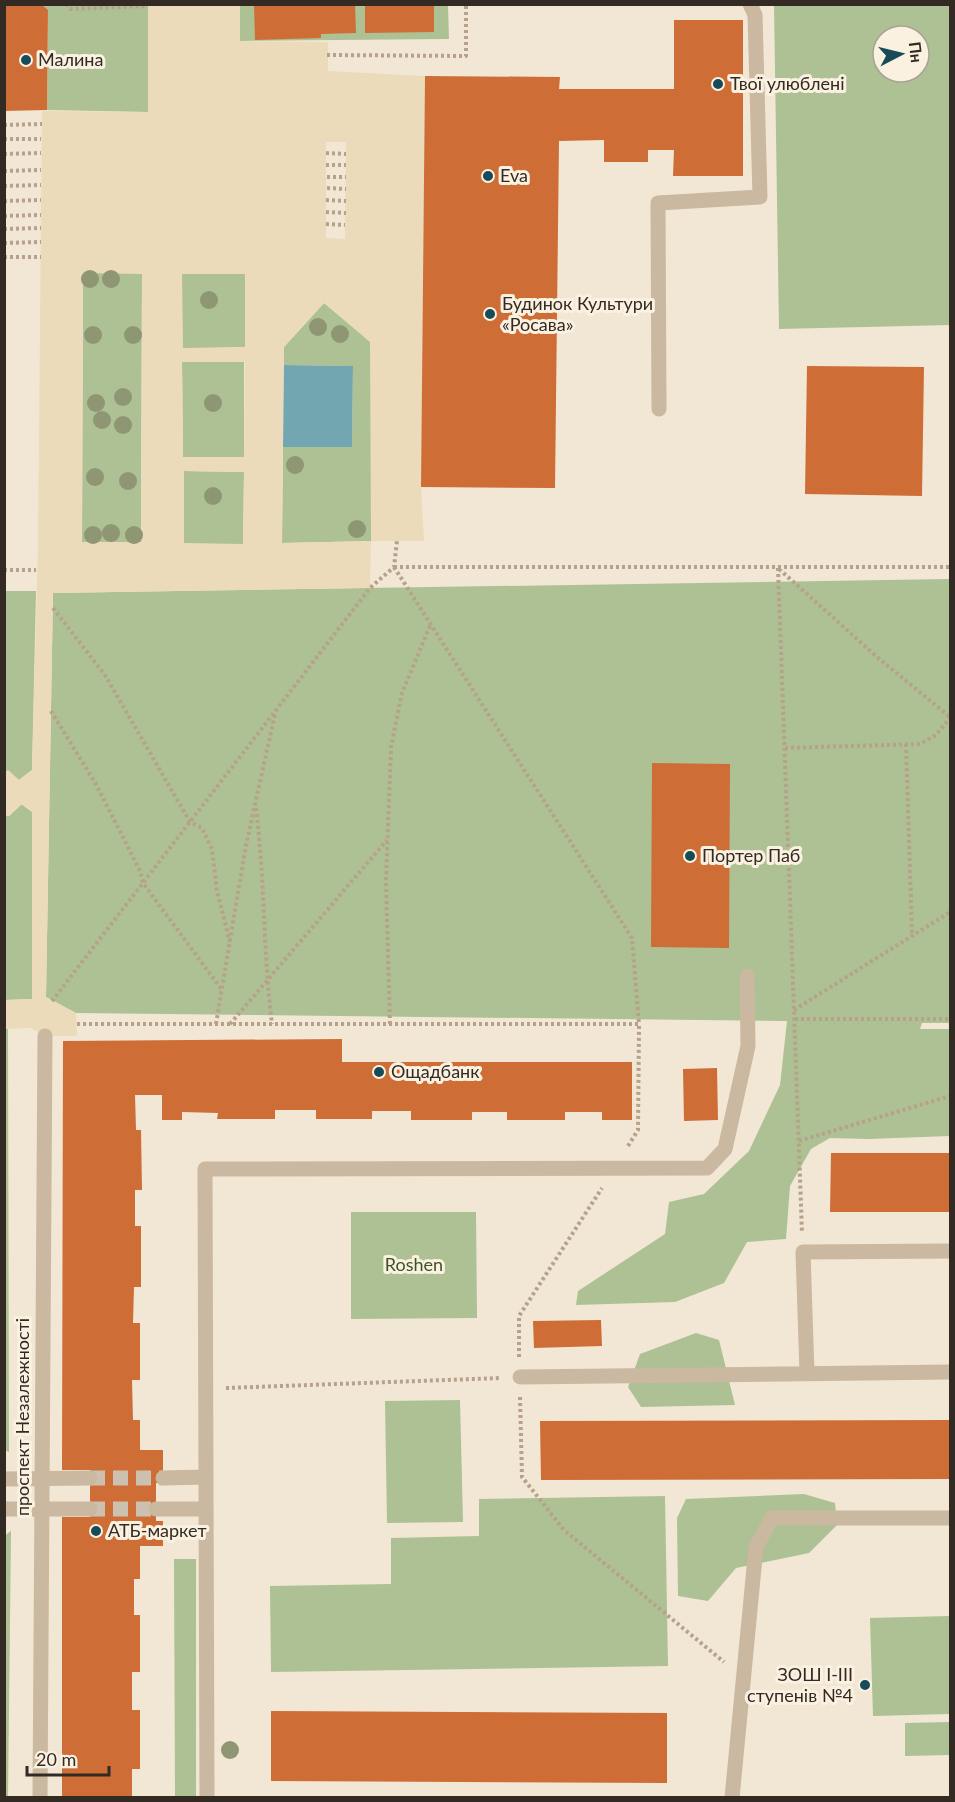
<svg xmlns="http://www.w3.org/2000/svg" width="955" height="1802" font-family="Lato,sans-serif">
<style>
.green{fill:#adc194;fill-rule:evenodd}
.plaza{fill:#ebdbba;fill-rule:evenodd}
.water{fill:#72a6b0}
.building{fill:#ce6d36}
.lines{fill:none;stroke-linecap:round;stroke-linejoin:round}
.minor-tunnel{stroke:#ccc1b1;stroke-width:15;stroke-dasharray:15 8;stroke-linecap:butt}
.path{stroke:#b6a28a;stroke-width:4;stroke-dasharray:3 3;stroke-linecap:butt}
.minor{stroke:#cab8a0;stroke-width:15}
.tree{fill:#8e9674}
.poi-dot{fill:#174b57;stroke:#faf1e0;stroke-width:2}
.labels{text-anchor:middle;stroke-width:6;stroke-linejoin:round;paint-order:stroke}
.poi-label{font-size:18px;fill:#332a24;stroke:#faf1e0;text-anchor:start}
.park-label{font-size:18px;fill:#3d5326;stroke:#faf1e0}
.street-label{font-size:18px;fill:#332a24;stroke:#faf1e0}
</style>
<rect width="100%" height="100%" fill="#f2e7d4"/>
<path class="green" d="M41,5H148V112L47,110L48,10Z
M240,5H448L449,39L239,41Z
M774,5H950V325L779,329ZM883,36H919V72H883Z
M83,273H142L141,542H82Z
M182,274H245V347L182,349Z
M324,303L371,342V541L282,543L283,447H352L353,366L284,365V347Z
M182,362H244V457L183,458Z
M184,471L244,472L243,544H184Z
M950,579V1023H922L920,1029H950V1136L868,1139L830,1138L811,1149L790,1186L786,1239L747,1242L724,1283L675,1302L576,1305L578,1291L665,1234L669,1202L704,1194L749,1151L780,1085L787,1021L76,1013L46,997L53,593Z
M5,591H36L32,770L19,780L8,771L5,773Z
M22,804L32,812V999L5,1000L4,816H9Z
M4,1029H8L9,1452L4,1450Z
M351,1212H476L477,1318L351,1319Z
M696,1333L719,1340L735,1405L641,1407L628,1387L640,1354Z
M460,1400L463,1522L387,1523L385,1401Z
M804,1494L835,1503L837,1525L809,1553L736,1568L708,1601L678,1596L677,1518L686,1499Z
M665,1496L668,1666L271,1672L270,1586L391,1584V1538L479,1536V1499Z
M11,1531L8,1797L5,1798L4,1536Z
M174,1559H196V1797H175Z
M950,1616V1714L873,1716L870,1618Z
M950,1722V1755L905,1756V1723Z"/>
<path class="plaza" d="M148,5H240V41L328,42V71L425,76L421,487L424,541H371L370,588L53,593L46,997L76,1013L77,1036H45L31,1028L5,1029L4,1000L32,999V812L21,804L9,816H5L4,773L8,770L19,780L32,770L38,546L42,111L148,112ZM326,142H346L345,239L326,238ZM83,273L142,274L141,542H82ZM182,274H245V347L183,348ZM324,303L370,342L371,541L282,543L284,347ZM182,362H245L244,457H183ZM184,471L244,472L243,544L184,543Z"/>
<path class="water" d="M284,365L353,366L352,447H283Z"/>
<path class="building" d="M4,4H41L48,10L47,110L4,111Z
M254,4H355L356,33L321,34V38L255,40Z
M365,4H434V32L365,33Z
M674,20H743V176H673L674,150H648V162H604V140L559,141L555,488L421,487L425,76L560,77L559,89H674Z
M807,366L924,367L922,496L805,494Z
M652,763L730,764L729,948L651,947Z
M342,1039V1062H632V1120H602V1112H565V1120H507V1112H472V1120H411V1111H372V1119H316V1110H275V1119H217L218,1113L182,1112V1120H162V1095H135L136,1130H141L142,1190H135V1226H141V1287H134L133,1323H140V1380H132L133,1420H140V1450H163V1483H156V1521H163V1546H140V1579H134V1615H140V1672H132V1710H140V1769H132V1798H62V1517H90V1470H62L63,1041Z
M717,1068L718,1120L684,1121L683,1069Z
M831,1153H950V1212H830Z
M601,1320L602,1346L534,1348L533,1321Z
M950,1420V1479L541,1480L540,1421Z
M271,1711L667,1713V1783L271,1781Z"/>
<g class="lines">
<path class="minor-tunnel" d="M90,1478H163
M90,1509H156"/>
<path class="path" d="M66,4L70,9L148,6
M327,55L466,56V4
M4,125L42,124
M4,139H41
M326,153L346,154
M4,154L41,153
M326,165H346
M4,171L41,170
M327,177H346
M4,186L41,185
M327,188L346,189
M326,200L346,201
M4,201L41,200
M326,212L346,213
M4,216L41,215
M326,224L345,225
M4,229L41,228
M4,243L41,242
M4,257H41
M394,567H950
M778,568L802,1233
M779,569L877,657L950,717
M4,570H36
M53,608L105,675L190,822L202,828L212,849L217,891L230,942
M51,711L97,786L140,871L143,883L222,990
M906,744L912,936
M785,748L920,744L936,735L950,718
M256,808C265,880 263,952 272,1024
M52,1001L370,588L394,567L397,541
M794,1010L950,912
M795,1019H950
M77,1024H639L632,938L394,567
M216,1024L246,845L275,714
M230,1024L387,840
M390,1024L386,881L391,747L402,693L430,626
M799,1141L950,1096
M628,1146L638,1130L639,1024
M519,1357V1316L602,1188
M226,1388L501,1378
M520,1397L522,1477L564,1530L724,1662"/>
<path class="minor" d="M659,409L658,203L760,197L755,15L750,4
M807,1373L803,1252L950,1251
M520,1377L950,1372
M163,1478L206,1477
M4,1479L90,1478
M4,1509H90
M156,1509H206
M40,1798L45,1036
M207,1798L205,1169L707,1168L725,1149L748,1046L747,976
M732,1798L756,1547L772,1518H950"/>
</g>
<g class="tree">
<circle cx="90" cy="279" r="9"/>
<circle cx="111" cy="279" r="9"/>
<circle cx="209" cy="300" r="9"/>
<circle cx="318" cy="327" r="9"/>
<circle cx="340" cy="334" r="9"/>
<circle cx="93" cy="335" r="9"/>
<circle cx="133" cy="335" r="9"/>
<circle cx="123" cy="397" r="9"/>
<circle cx="96" cy="403" r="9"/>
<circle cx="213" cy="403" r="9"/>
<circle cx="102" cy="420" r="9"/>
<circle cx="123" cy="425" r="9"/>
<circle cx="295" cy="465" r="9"/>
<circle cx="95" cy="477" r="9"/>
<circle cx="128" cy="481" r="9"/>
<circle cx="213" cy="496" r="9"/>
<circle cx="357" cy="529" r="9"/>
<circle cx="111" cy="533" r="9"/>
<circle cx="93" cy="535" r="9"/>
<circle cx="134" cy="535" r="9"/>
<circle cx="230" cy="1750" r="9"/>
</g>
<g class="poi-dot">
<circle cx="26" cy="60" r="6"/>
<circle cx="718" cy="84" r="6"/>
<circle cx="488" cy="176" r="6"/>
<circle cx="490" cy="314" r="6"/>
<circle cx="690" cy="856" r="6"/>
<circle cx="379" cy="1072" r="6"/>
<circle cx="96" cy="1531" r="6"/>
<circle cx="865" cy="1685" r="6"/>
</g>
<g class="labels">
<g class="poi-label">
<text x="38" y="66">Малина</text>
<text x="730" y="90">Твої улюблені</text>
<text x="500" y="182">Eva</text>
<text x="502" y="310">Будинок Культури<tspan x="502" dy="21">«Росава»</tspan></text>
<text x="702" y="862">Портер Паб</text>
<text x="391" y="1078">Ощадбанк</text>
<text x="108" y="1537">АТБ-маркет</text>
<text x="853" y="1681" text-anchor="end">ЗОШ І-ІІІ<tspan x="853" dy="21">ступенів №4</tspan></text>
</g>
<g class="park-label">
<text x="414" y="1271">Roshen</text>
</g>
<g class="street-label">
<text transform="translate(23 1417) rotate(-90)" y="6">проспект Незалежності</text>
</g>
</g>
<rect width="955" height="1802" fill="none" stroke="#332a24" stroke-width="12"/>
<g transform="translate(901 54) rotate(83)"><circle r="28" fill="#faf1e0" stroke="#aaa195" stroke-width="1.5"/>
<path d="M0-4.5L10 22L0 15L-10 22Z" fill="#174b57"/>
<text y="-9" font-size="16" font-weight="bold" text-anchor="middle" fill="#332a24">Пн</text>
</g>
<path d="M27 1766v9h82v-9" fill="none" stroke="#332a24" stroke-width="3"/>
<text x="36" y="1766" font-size="18" fill="#332a24" stroke="#faf1e0" stroke-width="4.5" paint-order="stroke">20 m</text>
</svg>
